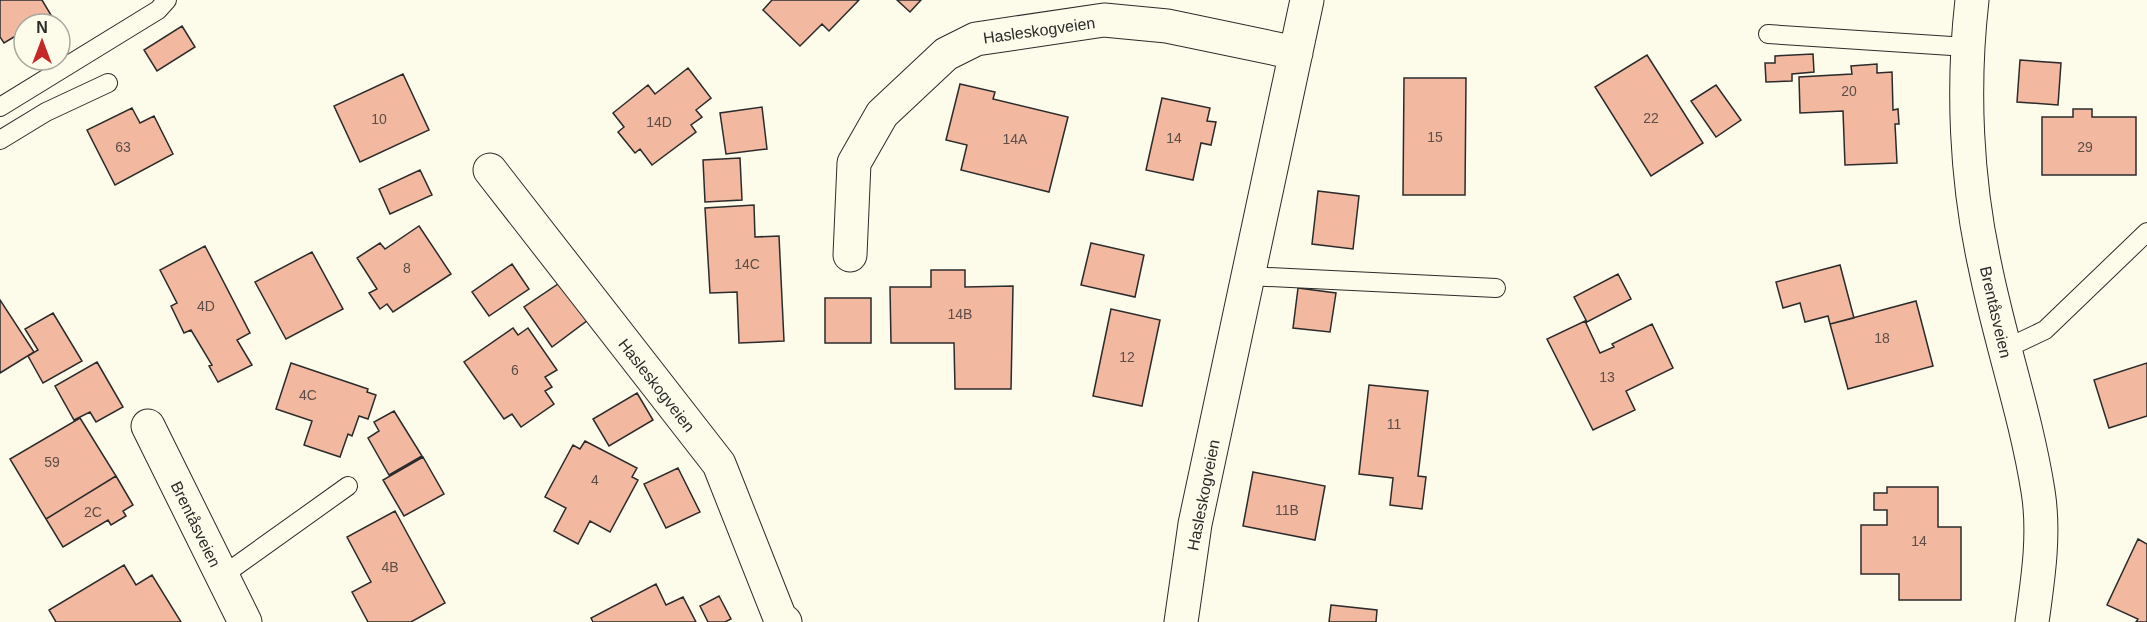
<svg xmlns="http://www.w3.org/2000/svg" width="2147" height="622" font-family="Helvetica,sans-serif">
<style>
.building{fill:#f2b8a0;stroke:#2b2b2b;stroke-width:1.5}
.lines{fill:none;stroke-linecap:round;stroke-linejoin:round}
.lane-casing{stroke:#2b2b2b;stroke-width:20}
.street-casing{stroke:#2b2b2b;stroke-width:35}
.lane{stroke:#fdfbea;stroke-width:18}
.street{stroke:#fdfbea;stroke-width:33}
.labels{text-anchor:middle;stroke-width:4.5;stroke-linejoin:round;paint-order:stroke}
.number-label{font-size:14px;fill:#5d4e48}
.street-label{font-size:16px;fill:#2b2b2b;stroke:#fdfbea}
</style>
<rect width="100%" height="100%" fill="#fdfbea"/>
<path class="building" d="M0,0H42L51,15L36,24H24V31L4,43L0,37Z
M772,0H859L829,31L822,24L800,46L763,10Z
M897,0H921L910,12Z
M182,26L195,47L157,71L144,50Z
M1813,54L1814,72L1792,74V81L1766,82L1765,63H1775V56Z
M1647,55L1703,143L1651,176L1595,87Z
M2020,60L2061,63L2058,105L2017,102Z
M1877,64V73L1892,72L1893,110L1898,109L1899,124H1895L1897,163L1845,165L1843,111L1800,113L1799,77L1852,74L1851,66Z
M688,68L711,98L696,110L702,117L691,125L696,132L652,165L640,149L635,153L618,132L624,127L613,113L648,85L655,94Z
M403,74L429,130L360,162L334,106Z
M1404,78H1466L1465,195H1403Z
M960,84L995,92L993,99L1068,117L1049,192L961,170L967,145L946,140Z
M1716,85L1741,120L1716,137L1691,101Z
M1162,98L1210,108L1207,121L1216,122L1211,145L1201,143L1193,180L1146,170Z
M762,107L767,149L726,154L720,113Z
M132,108L140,123L154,116L173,154L115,185L87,130Z
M2073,109H2092V117H2136V175H2042V117H2073Z
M740,158L742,200L705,202L703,160Z
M420,170L432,195L390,214L379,189Z
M1318,191L1359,196L1353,249L1312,244Z
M754,205L755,237L779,236L784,341L739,343L737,292L710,293L705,208Z
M419,226L451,274L393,312L387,304L380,309L369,293L377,289L357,258L380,243L385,249Z
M1091,243L1144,255L1135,297L1081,285Z
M205,246L250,333L237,340L252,365L218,382L209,366L212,365L191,330L184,333L171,306L177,303L160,270Z
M312,252L343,309L286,339L255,282Z
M512,264L529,289L489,316L472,292Z
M1840,265L1854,318L1830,324L1828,316L1805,322L1800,303L1783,308L1776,282Z
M931,270H965V287L1013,286L1011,389H955L954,343H891L890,287H931Z
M1618,274L1631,299L1587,322L1574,297Z
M561,282L588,320L552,347L524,307Z
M1298,288L1336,293L1330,332L1293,328Z
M825,298H871V343H825Z
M0,300L34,352L0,373Z
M1916,301L1933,366L1848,389L1830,324Z
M1111,309L1160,320L1142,406L1093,396Z
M53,313L82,361L43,383L28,356L38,350L25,329Z
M1585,321L1600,353L1614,347L1612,344L1652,324L1673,368L1626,391L1635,410L1593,430L1547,339Z
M513,328L518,335L528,328L557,370L545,377L552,387L545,391L554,404L521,427L512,414L504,419L464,362Z
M97,362L123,407L96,422L90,412L74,420L55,386Z
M291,363L368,389L367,392L376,395L368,419L359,416L352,436L348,434L340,457L304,445L312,421L276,409Z
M2147,363V416L2109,428L2094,380Z
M1369,385L1428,391L1418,476L1426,477L1422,509L1390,505L1393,478L1359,474Z
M637,393L653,420L609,446L593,419Z
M394,411L422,456L389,475L368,438L379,431L374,422Z
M80,418L116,476L46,519L10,459Z
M585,441L637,468L632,477L638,480L610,532L590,521L578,544L554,531L566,508L545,497L573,445L580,449Z
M423,457L444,494L404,516L383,480Z
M678,468L700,512L666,528L644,484Z
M1253,472L1325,486L1315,540L1243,526Z
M116,476L133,505L123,511L126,516L111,525L108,520L63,547L46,519Z
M1887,487H1938V527H1961V600H1899V574H1861V525H1887V510H1874V493H1887Z
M395,511L445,603L411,622H368L352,592L371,582L347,537Z
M2138,539L2147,544V622H2136L2138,619L2107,605Z
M124,565L136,585L152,575L181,622H56L49,610Z
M656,584L666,605L683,597L696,622H593L591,618Z
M719,596L731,619L725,622H708L700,606Z
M1331,605L1377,610L1376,622H1329Z"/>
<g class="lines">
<g class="lane-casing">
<path id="lane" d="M1768,34L1967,47
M0,107L158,10L167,0
M0,140L46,112L108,83
M1248,276L1496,288
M2005,349L2045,330L2147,232
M222,576L348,486"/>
</g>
<g class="street-casing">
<path id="street" d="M1972,0C1962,87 1966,180 1985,266C2000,341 2026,415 2038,491C2045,534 2038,579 2032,622
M490,170L719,464L780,618L785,622
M850,255L854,163L882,114L946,54L976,39L1104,20L1167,26L1296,53
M148,426L245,622
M1181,622L1195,524L1307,0"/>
</g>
<use href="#lane" class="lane"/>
<use href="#street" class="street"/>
</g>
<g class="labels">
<g class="number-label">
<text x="1849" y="96">20</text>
<text x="1651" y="123">22</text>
<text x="379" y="124">10</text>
<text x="659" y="127">14D</text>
<text x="1435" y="142">15</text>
<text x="1174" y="143">14</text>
<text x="1015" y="144">14A</text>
<text x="123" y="152">63</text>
<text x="2085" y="152">29</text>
<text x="747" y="269">14C</text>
<text x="407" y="273">8</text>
<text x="206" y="311">4D</text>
<text x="960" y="319">14B</text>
<text x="1882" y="343">18</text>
<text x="1127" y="362">12</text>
<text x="515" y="375">6</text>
<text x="1607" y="382">13</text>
<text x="308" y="400">4C</text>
<text x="1394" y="429">11</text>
<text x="52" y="467">59</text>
<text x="595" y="485">4</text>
<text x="1287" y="515">11B</text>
<text x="93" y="517">2C</text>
<text x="1919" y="546">14</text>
<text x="390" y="572">4B</text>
</g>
<g class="street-label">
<text transform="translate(1039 30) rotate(-8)" y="6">Hasleskogveien</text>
<text transform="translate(1996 312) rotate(77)" y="6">Brentåsveien</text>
<text transform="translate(657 385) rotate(52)" y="6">Hasleskogveien</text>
<text transform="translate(1203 495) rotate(-79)" y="6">Hasleskogveien</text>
<text transform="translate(196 524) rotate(64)" y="6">Brentåsveien</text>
</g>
</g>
<g transform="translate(42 42)"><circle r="28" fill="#fdfbea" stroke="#a9a89e" stroke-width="1.5"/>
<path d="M0-4.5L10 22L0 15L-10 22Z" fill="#c62828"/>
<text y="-9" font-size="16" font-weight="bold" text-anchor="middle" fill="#2b2b2b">N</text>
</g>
</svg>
